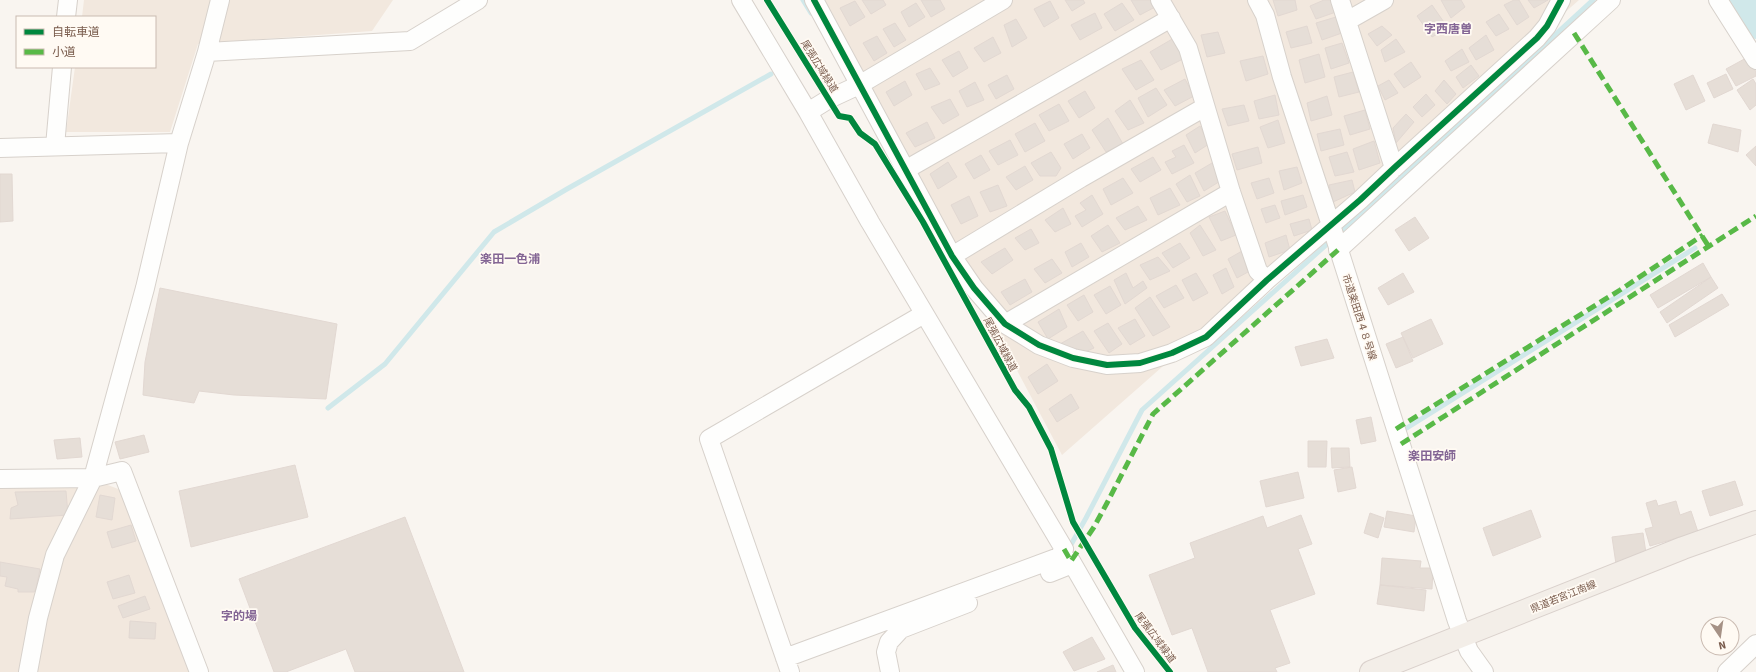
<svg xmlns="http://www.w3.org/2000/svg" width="1756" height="672" font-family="'Source Sans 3','Noto Sans JP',sans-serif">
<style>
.residential{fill:#f2e8de}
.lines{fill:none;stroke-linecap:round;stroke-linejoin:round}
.stream{stroke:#d0e8ea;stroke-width:5}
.river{stroke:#d0e8ea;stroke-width:30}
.building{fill:#e6ded7;stroke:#e2d8d2}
.minor-casing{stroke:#d7d1cb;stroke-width:20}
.major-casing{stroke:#dad1cc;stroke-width:24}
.minor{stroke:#fefefd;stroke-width:18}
.major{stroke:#f3eee8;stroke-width:22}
.quiet{stroke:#58b947;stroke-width:5;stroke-dasharray:10 5;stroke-linecap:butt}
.cycleway-casing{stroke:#fffaf3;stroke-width:8}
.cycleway{stroke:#00873e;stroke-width:6}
.labels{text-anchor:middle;stroke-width:3.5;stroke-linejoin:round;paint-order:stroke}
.street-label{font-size:10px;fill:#7a5c4d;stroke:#fffaf3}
.quarter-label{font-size:12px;font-weight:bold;fill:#846695;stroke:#fffaf3}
</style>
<rect width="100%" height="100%" fill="#f9f5f0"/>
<path class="residential" d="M84,0H393L372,31L198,44L170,132H66L75,67H155V17H82Z
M820,0H1579L1062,455Z
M100,482L126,492L193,672H0V486Z"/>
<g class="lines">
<path class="stream" d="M803,0L811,13
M328,408L385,364L494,232L567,189L771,74
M1402,431L1695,248
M1068,550L1086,518L1142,410L1345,228L1593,0"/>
<path class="river" d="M1741,0L1756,24"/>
</g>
<path class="building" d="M862,0H883L886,5L871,14Z
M921,0H940L945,9L931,17Z
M1065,0H1083L1085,3L1072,11Z
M1131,0H1153L1157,6L1140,15Z
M1273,0H1295L1297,10L1278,16Z
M1324,0H1330L1336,12L1316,19L1310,6Z
M1441,0H1461L1465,7L1451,18Z
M1514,0H1519L1529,17L1517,25L1504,5Z
M1528,0H1548L1534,8Z
M855,1L865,17L850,26L840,8Z
M1050,1L1059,18L1044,27L1034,9Z
M916,3L925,17L909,27L901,12Z
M1122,3L1134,20L1115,31L1104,14Z
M1432,5L1448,28L1432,37L1417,16Z
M1095,13L1102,28L1080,40L1071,25Z
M1499,14L1509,29L1496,36L1486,22Z
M1336,17L1342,33L1322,40L1316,23Z
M1016,19L1027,38L1012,47L1004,25Z
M895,23L906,40L894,47L883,29Z
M1307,26L1312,43L1291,48L1286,32Z
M1382,26L1392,35L1377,46L1368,34Z
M1218,32L1225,53L1207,57L1201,35Z
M1486,35L1494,50L1476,60L1469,48Z
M877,36L887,53L874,61L863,43Z
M993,37L1001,53L984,62L974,48Z
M1174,38L1185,58L1161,70L1150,52Z
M1396,39L1405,52L1385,62L1381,50Z
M1342,43L1349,63L1331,69L1325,48Z
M1462,49L1469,62L1451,71L1445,61Z
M959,51L968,68L953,77L942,60Z
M1319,54L1325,77L1305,83L1299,60Z
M1263,56L1268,74L1246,81L1240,61Z
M1748,57L1756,72V76L1736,86L1726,69Z
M1141,60L1154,80L1136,90L1122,69Z
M1411,62L1421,77L1404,88L1394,74Z
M1471,65L1479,76L1463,88L1456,77Z
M930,68L940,84L925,90L916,74Z
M1353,72L1359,92L1339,97L1334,77Z
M1726,74L1733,89L1714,98L1707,83Z
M1007,75L1014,89L996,99L988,85Z
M1693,75L1705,101L1686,110L1674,84Z
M1185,79L1194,96L1175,106L1164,90Z
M1753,79L1756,84V105L1750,110L1737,90Z
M1389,80L1398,93L1385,100L1378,86Z
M1444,80L1456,94L1447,104L1435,91Z
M905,81L912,95L894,106L886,92Z
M975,82L984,100L967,107L959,91Z
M1156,88L1167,105L1148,117L1138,98Z
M1085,91L1095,108L1079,118L1068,101Z
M1426,94L1435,105L1422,117L1413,107Z
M1275,95L1279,115L1259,119L1254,101Z
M1327,96L1332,115L1311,121L1307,103Z
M950,99L959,115L943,124L931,107Z
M1130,100L1144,123L1128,130L1115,111Z
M1059,104L1069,121L1049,131L1039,115Z
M1244,105L1249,121L1228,126L1222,109Z
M1365,110L1370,129L1350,135L1344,116Z
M1406,114L1414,122L1396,143L1393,128Z
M1108,118L1123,144L1106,152L1092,130Z
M1278,120L1285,143L1268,148L1260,127Z
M927,122L935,138L915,147L906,133Z
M1035,123L1045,141L1025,152L1015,134Z
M1713,124L1741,130L1738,152L1708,143Z
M1200,126L1209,144L1195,153L1186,135Z
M1340,129L1344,145L1321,151L1317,134Z
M1082,134L1090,148L1073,159L1064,144Z
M1010,140L1018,155L998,165L989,151Z
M1374,141L1380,163L1359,170L1353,149Z
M1184,145L1194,163L1172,174L1165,162L1176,157L1172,151Z
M1756,146V166L1746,155Z
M1258,147L1262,163L1237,170L1232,154Z
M1051,152L1061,168L1056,176H1040L1031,163Z
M1347,152L1354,172L1335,176L1329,157Z
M981,155L990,170L974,179L965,164Z
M1153,157L1161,170L1140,182L1131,169Z
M948,162L957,177L938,189L930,174Z
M1212,163L1222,180L1204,191L1195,173Z
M1025,166L1033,180L1016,190L1006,177Z
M1297,167L1302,183L1284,190L1279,171Z
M0,174H12L13,221L0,222Z
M1190,175L1200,196L1187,202L1176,184Z
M1123,178L1133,193L1111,205L1103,189Z
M1269,178L1274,193L1257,199L1251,183Z
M1352,180L1355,192L1333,202L1329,185Z
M998,185L1007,206L990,212L980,192Z
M1170,188L1180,205L1158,215L1150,198Z
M1092,195L1103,214L1082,227L1075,216L1086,210L1080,203Z
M1303,195L1307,207L1285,215L1281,201Z
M969,196L978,216L961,224L951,205Z
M1275,205L1280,218L1266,223L1261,209Z
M1138,206L1147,220L1125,230L1116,218Z
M1063,208L1071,224L1055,232L1045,220Z
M1225,211L1236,235L1221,241L1209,217Z
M1415,217L1429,238L1409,251L1395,230Z
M1309,219L1312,230L1294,236L1290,224Z
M1108,225L1120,243L1102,252L1091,236Z
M1200,225L1216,250L1203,256L1190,233Z
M1031,229L1039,243L1025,250L1015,238Z
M1286,235L1290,250L1269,257L1265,243Z
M1081,243L1089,257L1072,267L1065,252Z
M1180,243L1190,258L1173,268L1162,253Z
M1005,248L1013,260L992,274L981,262Z
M1242,251L1248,272L1237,278L1228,259Z
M1158,257L1170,271L1150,280L1140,265Z
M1052,259L1062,273L1045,283L1034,269Z
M1703,263L1711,277L1658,308L1650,295Z
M1226,268L1234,287L1222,294L1213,275Z
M1126,273L1133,288L1143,281L1147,288L1125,304L1114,280Z
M1196,273L1208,293L1193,301L1182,280Z
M1403,273L1414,292L1388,305L1378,288Z
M1711,277L1718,288L1667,323L1660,312Z
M1025,279L1032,292L1010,305L1001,292Z
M1176,285L1184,298L1164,308L1156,296Z
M1110,286L1121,305L1106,314L1094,295Z
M160,288L337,324L326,399L234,395L199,391L194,403L143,395L145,362Z
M1722,294L1729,305L1675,337L1669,325Z
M1084,295L1093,312L1078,321L1067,305Z
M1150,297L1170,327L1153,336L1135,308Z
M1059,309L1067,327L1048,339L1038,322Z
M1135,319L1145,336L1130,345L1118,328Z
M1431,319L1443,344L1413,358L1401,333Z
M1108,323L1122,344L1109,353L1094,331Z
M1083,331L1094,348L1085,352L1060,344Z
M1403,337L1413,361L1396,368L1386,344Z
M1327,339L1334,358L1301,366L1295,347Z
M1047,364L1058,381L1038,394L1028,377Z
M1071,394L1079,408L1057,422L1049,409Z
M1371,417L1376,441L1361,444L1356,420Z
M144,435L149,452L120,459L115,442Z
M80,438L82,457L57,459L54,440Z
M1308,441H1327L1326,467H1308Z
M1331,448H1349L1350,467L1332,468Z
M295,465L308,517L191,547L179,491Z
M1352,467L1356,488L1338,492L1334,470Z
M1298,472L1304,498L1266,507L1260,481Z
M1735,481L1743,505L1710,516L1702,491Z
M66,491L68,515L10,519L11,508L18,505L15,492Z
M100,495L115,498L112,520L96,517Z
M1656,500L1658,506L1676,501L1680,515L1691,511L1698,532L1650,546L1645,529L1653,527L1646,503Z
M1531,510L1541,537L1493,556L1483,528Z
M1387,511L1416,516L1414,532L1384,527Z
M1370,513L1384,518L1378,538L1364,533Z
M1301,515L1312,544L1298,549L1315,594L1270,610L1290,663L1275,668L1277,672H1208L1192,628L1172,635L1149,575L1195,558L1190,543L1263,516L1267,528Z
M405,517L464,672H355L346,649L286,672H274L239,579Z
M131,525L136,541L112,548L107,532Z
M1643,533L1647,560L1616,564L1612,537Z
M1382,558L1421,561L1420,568H1433L1432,589L1380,585Z
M0,562L40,569L36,589L34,592H18V589L5,586L7,577L0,576Z
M129,575L135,593L113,599L107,582Z
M1380,585L1426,590L1424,611L1377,604Z
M145,596L150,609L123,618L118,606Z
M130,621L156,623L155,639L129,638Z
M1092,637L1105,659L1074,671L1063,652Z
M1113,665L1116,672H1097Z"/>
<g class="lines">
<g class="minor-casing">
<path id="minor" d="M741,0L808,112L870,222L1064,549L1059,557L785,658
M814,0L952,256L974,288L1005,324L1039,345L1073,358L1107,365L1140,363L1172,353L1206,337L1267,280L1360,200L1394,168L1537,38L1547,26L1561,0
M1160,0L1188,48L1231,192L1258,271L1267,280
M1257,0L1265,15L1282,77L1331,225L1457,621L1469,651L1484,672
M1340,0L1394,168
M1718,0L1756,60
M66,17L68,0
M1347,21L1384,0
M207,52L410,41L478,0
M808,112L829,99L859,85L1003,0
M55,146L62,67
M0,148L179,143
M907,169L1171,18
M1338,250L1611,0
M952,256L1081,178L1205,107
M1005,324L1231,192
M0,479L93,478L122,471L199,672
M1050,573L1065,567L1071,561L1135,672
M28,672L38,618L55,555L93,478L145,288L179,143L207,52L220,0
M790,672L709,439L924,314
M890,672L886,652L889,642L901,629L968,603
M1727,672L1756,644"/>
</g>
<g class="major-casing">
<path id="major" d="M1371,672L1683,548L1756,522"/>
</g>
<use href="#minor" class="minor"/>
<use href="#major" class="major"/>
<path class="quiet" d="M1574,33L1709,247
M1396,429L1620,290L1703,235
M1401,444L1756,216
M1064,549L1071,561L1094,527L1107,503L1153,414L1338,250"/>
<g class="cycleway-casing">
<path id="cycleway" d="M767,0L839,116L850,118L860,133L875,144L923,222L1015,390L1029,407L1051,449L1073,522L1135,628L1170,672
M814,0L952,256L974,288L1005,324L1039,345L1073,358L1107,365L1140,363L1172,353L1206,337L1267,280L1360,200L1394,168L1537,38L1547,26L1561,0"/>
</g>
<use href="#cycleway" class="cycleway"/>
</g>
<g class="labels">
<g class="street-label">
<text transform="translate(820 66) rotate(58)" y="4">尾張広域緑道</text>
<text transform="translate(1360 317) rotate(72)" y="4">市道楽田西４８号線</text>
<text transform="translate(1001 344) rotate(62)" y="4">尾張広域緑道</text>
<text transform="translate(1563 596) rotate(-22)" y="4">県道若宮江南線</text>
<text transform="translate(1156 637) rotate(53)" y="4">尾張広域緑道</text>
</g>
<g class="quarter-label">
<text x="1448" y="33">字西唐曽</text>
<text x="510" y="263">楽田一色浦</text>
<text x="1432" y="460">楽田安師</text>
<text x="239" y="620">字的場</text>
</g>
</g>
<rect x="16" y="16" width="140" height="52" fill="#fffaf3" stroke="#cabbb1"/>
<rect x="24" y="29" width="20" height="6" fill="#00873e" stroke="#cabbb1"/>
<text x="52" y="36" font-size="12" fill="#7a5c4d">自転車道</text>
<rect x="24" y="49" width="20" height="6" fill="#58b947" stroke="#cabbb1"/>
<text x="52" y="56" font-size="12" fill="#7a5c4d">小道</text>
<g transform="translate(1720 636) rotate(167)"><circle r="19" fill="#fffaf3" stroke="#cabbb1"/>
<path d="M0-3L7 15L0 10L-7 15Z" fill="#a69286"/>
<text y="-6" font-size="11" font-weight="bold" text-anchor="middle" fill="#7a5c4d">N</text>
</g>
</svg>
